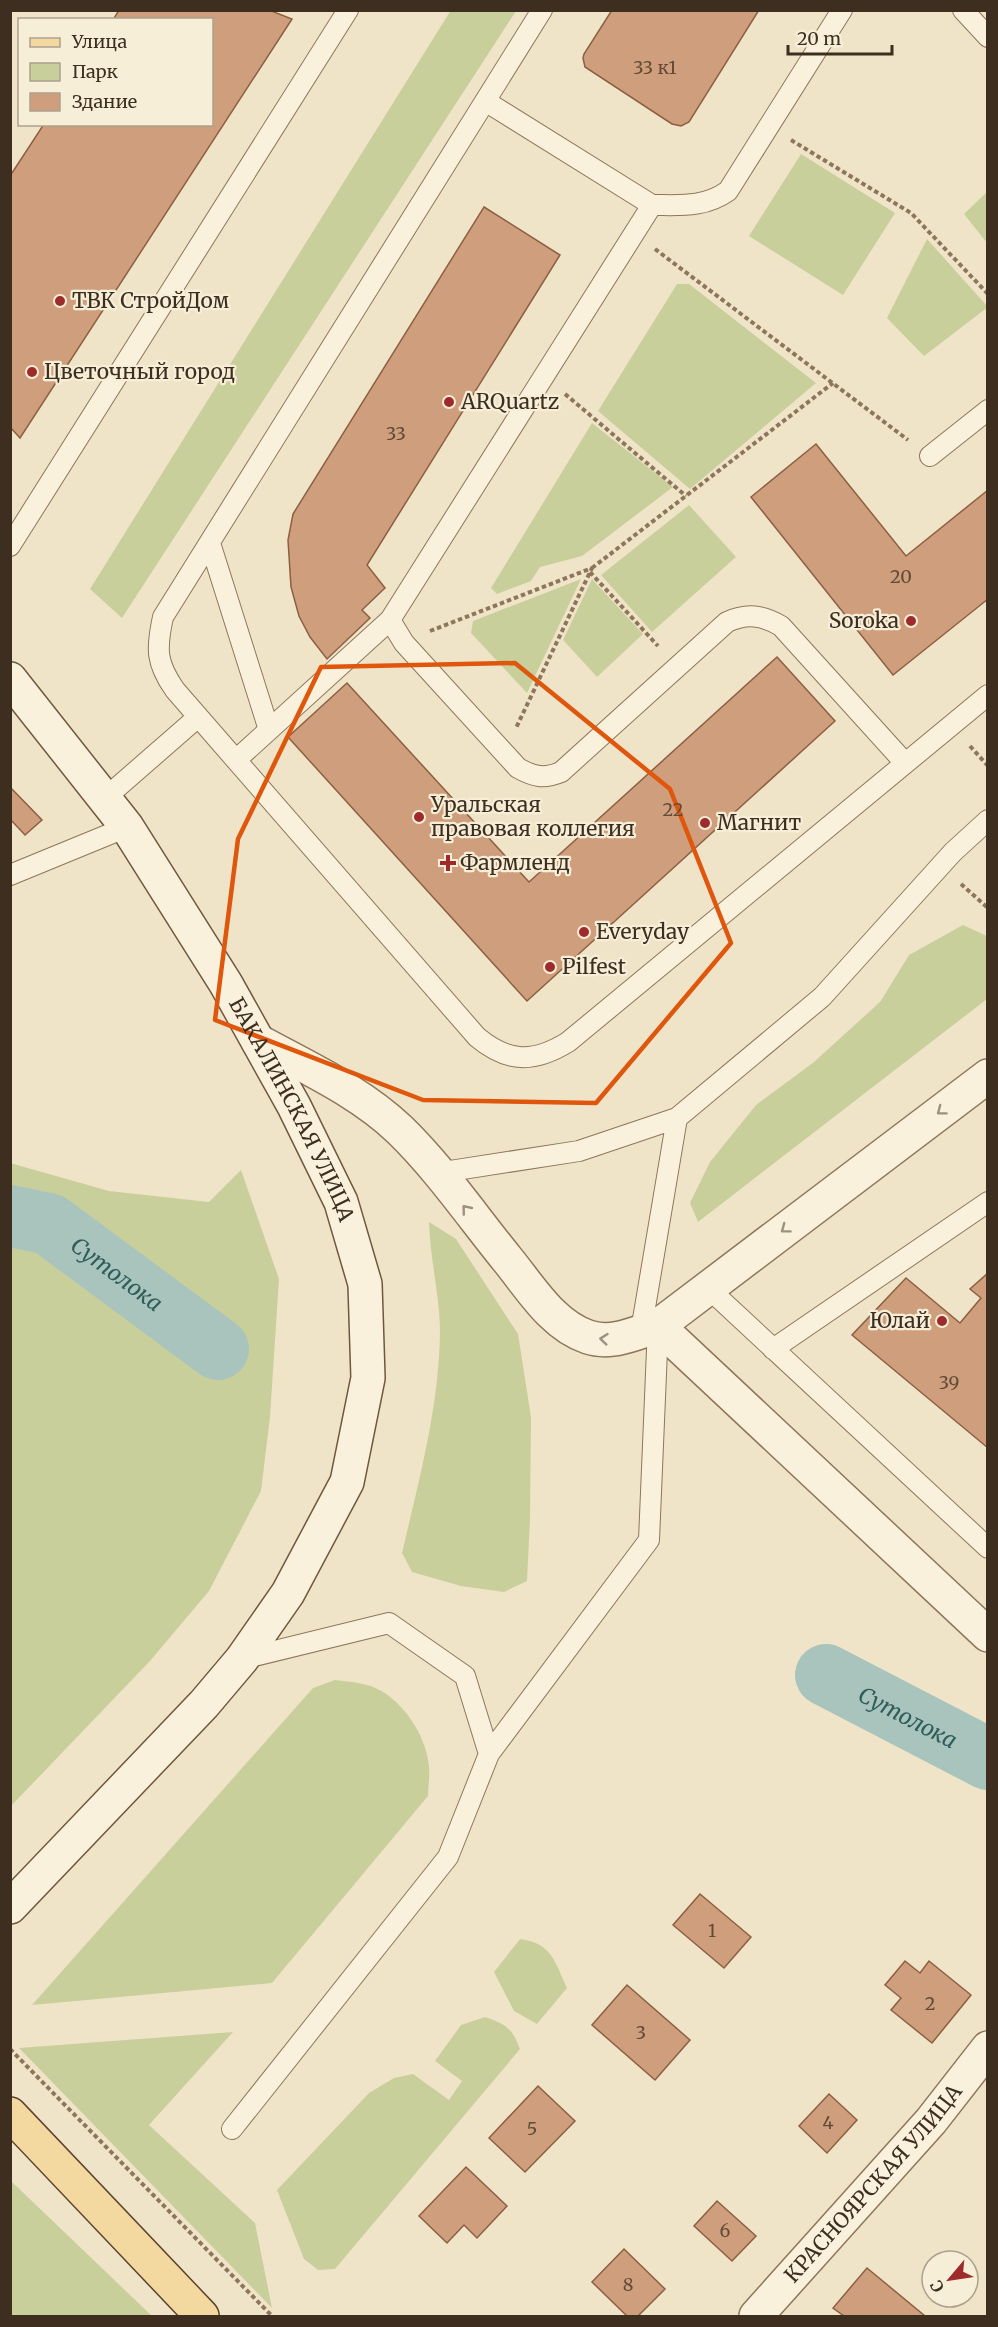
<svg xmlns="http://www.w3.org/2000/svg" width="998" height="2327" font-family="Merriweather,serif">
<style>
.green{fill:#c9cf9b}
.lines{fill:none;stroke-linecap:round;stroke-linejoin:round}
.river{stroke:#a9c4bc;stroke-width:62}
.building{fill:#cf9f7d;stroke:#8d5f41;stroke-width:1.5}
.lane-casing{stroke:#8d765c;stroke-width:22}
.street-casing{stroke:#8d765c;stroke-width:36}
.secondary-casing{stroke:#6f573f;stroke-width:36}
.primary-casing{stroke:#5b4430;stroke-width:36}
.path{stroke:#8d765c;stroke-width:4;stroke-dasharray:4.5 3;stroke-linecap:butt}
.lane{stroke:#faf1dc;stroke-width:20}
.street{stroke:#faf1dc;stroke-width:33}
.secondary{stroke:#faf1dc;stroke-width:33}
.primary{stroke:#f3d9a0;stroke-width:33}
.oneway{stroke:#9c907e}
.marked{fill:none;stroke:#df570d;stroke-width:4.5;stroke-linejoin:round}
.poi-dot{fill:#9e2a2b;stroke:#f7eed8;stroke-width:2}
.labels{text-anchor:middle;stroke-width:4.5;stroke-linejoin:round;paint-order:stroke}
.number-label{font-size:18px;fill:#624a37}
.poi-label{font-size:21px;fill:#3d2e20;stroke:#f7eed8;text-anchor:start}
.street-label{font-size:21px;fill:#3d2e20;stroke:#f7eed8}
.water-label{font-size:22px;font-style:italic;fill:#2f5d5a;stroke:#f7eed8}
</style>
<rect width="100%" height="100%" fill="#f0e4c8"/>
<path class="green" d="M451,10L516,11L122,618L90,589Z
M801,154L895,213L843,295L749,236Z
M987,192V243L964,214Z
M927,239L988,307L924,356L887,318Z
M677,284H689L816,383L690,489L598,411Z
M592,423L673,487L582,556L540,567L531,581L497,594L491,588Z
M689,505L736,557L652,632L601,575Z
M581,579L527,693L471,633L473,621Z
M592,579L643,634L597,677L563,640Z
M963,925L987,936V999L698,1222L690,1203L710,1162L756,1105L814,1062L880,1002L909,955Z
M10,1163L109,1191L209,1202L241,1170L279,1279L270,1417L261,1491L209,1591L150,1661L11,1806Z
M429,1222L456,1239L518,1334L531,1417L530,1520L527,1581L504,1592L461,1586L412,1572L402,1553C419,1480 439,1407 440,1332C440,1298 430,1258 429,1222Z
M335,1680C351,1682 370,1683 385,1693C408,1709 427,1739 429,1767C430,1777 428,1787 428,1796L272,1983L32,2005L313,1688Z
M520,1939C552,1943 555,1962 567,1988L537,2024L514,2011L494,1972Z
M485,2017C506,2024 512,2028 520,2049L335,2269L318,2270L304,2259L277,2190L369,2093L394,2078L413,2074L449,2100L462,2081L435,2061L461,2025Z
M233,2032L149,2125L255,2223L272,2308L19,2048Z
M11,2181L152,2316H11Z"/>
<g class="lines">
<g class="river">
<path id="s1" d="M10,1216L49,1224L218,1349"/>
<path id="s2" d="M826,1675L988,1759"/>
</g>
</g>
<path class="building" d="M119,10H269L292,19L20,438L10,427V176L44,124H212V20H113Z
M612,10H759L689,122L681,126L672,124L585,67L583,58L584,54Z
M484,207L560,255L367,565L385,588L362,610L370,618L327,659L310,637L299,616L291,587L288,540L293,514Z
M816,444L906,556L988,490V599L893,675L751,497Z
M777,657L835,721L527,1001L288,737L347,683L529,882Z
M10,787L42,820L25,835L10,819Z
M988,1273V1448L852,1335L906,1278L960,1323L981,1298L970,1289Z
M700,1894L751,1937L724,1968L673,1925Z
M905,1961L920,1973L929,1961L971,1995L932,2043L891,2010L901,1998L885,1985Z
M627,1985L690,2040L655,2080L592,2025Z
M538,2086L575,2121L525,2172L489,2138Z
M829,2094L857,2120L827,2153L799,2126Z
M466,2167L507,2206L477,2238L464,2225L447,2243L419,2216Z
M717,2201L756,2236L732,2261L694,2226Z
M624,2249L665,2289L638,2316H627L592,2282Z
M867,2268L925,2316H844L833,2308Z"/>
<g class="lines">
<g class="lane-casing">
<path id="lane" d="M542,10L163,617C156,649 156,663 175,690L477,1037C508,1063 534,1063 568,1042L988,695
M963,10L988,37
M652,205C680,205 704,208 728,191L842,10
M930,456L988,410
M210,543L269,730
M10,546L348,10
M390,620L404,643L518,768C534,777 544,779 561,772L727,622C747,613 762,615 781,626L905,763
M236,760L390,620L652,205L485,101
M104,799L198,717
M10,875L127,827
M437,1173L579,1151L677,1118L822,997L953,852L988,820
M708,1288L988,1548
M641,1331L677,1118
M773,1349L988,1202
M489,1754L649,1540L658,1326
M232,2129L448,1857L489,1754L465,1676L389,1623L242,1659"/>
</g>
<g class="street-casing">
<g id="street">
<path d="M258,1041C307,1068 359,1091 400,1130C440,1169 472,1216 507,1259C530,1287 552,1325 588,1337C612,1345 636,1333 658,1326L988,1076"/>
<path d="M658,1326L988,1635"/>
<path id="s3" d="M756,2316L931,2121L988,2048"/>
</g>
</g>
<g class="secondary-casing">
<g id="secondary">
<path id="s4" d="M10,679L127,827L226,984L294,1106L341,1202L365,1284L368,1378L347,1482L288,1593L242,1659L204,1704L10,1907"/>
</g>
</g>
<g class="primary-casing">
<path id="primary" d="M10,2114L202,2316"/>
</g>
<path class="path" d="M791,140L911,213L988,294
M655,249L908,440
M565,394L686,496
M592,568L833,383
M590,572L658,646
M430,631L592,568L516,728
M970,746L988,766
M961,884L988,908
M10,2049L272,2316"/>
<use href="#lane" class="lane"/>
<use href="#street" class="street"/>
<use href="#secondary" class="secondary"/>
<use href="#primary" class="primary"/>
</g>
<defs><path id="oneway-chevron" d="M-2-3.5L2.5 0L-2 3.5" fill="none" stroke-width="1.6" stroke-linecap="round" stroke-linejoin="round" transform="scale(1.5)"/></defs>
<g class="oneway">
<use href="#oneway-chevron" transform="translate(941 1111) rotate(143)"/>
<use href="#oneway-chevron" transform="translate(466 1209) rotate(-129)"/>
<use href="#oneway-chevron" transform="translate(785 1229) rotate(143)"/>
<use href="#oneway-chevron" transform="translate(604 1339) rotate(-174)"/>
</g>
<path class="marked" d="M515,663L670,789L731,943L596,1103L423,1100L215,1020L238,839L321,667Z"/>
<g class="poi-dot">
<circle cx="60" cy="301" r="6"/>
<circle cx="32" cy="372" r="6"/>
<circle cx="449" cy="402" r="6"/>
<circle cx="911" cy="621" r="6"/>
<circle cx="419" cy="817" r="6"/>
<circle cx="705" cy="823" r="6"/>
<path d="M445 854h6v6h6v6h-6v6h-6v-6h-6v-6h6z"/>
<circle cx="584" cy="932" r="6"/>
<circle cx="550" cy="967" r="6"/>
<circle cx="942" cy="1321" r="6"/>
</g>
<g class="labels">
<g class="number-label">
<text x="655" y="74">33 к1</text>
<text x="396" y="440">33</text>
<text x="901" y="583">20</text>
<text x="673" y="816">22</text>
<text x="949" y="1389">39</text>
<text x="712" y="1937">1</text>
<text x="930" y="2010">2</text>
<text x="641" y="2039">3</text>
<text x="828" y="2129">4</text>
<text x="532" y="2135">5</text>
<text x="725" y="2237">6</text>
<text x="628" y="2291">8</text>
</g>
<g class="poi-label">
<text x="72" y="308">ТВК СтройДом</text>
<text x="44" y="379">Цветочный город</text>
<text x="461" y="409">ARQuartz</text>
<text x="899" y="628" text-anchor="end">Soroka</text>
<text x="431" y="812">Уральская<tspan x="431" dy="24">правовая коллегия</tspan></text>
<text x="717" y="830">Магнит</text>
<text x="460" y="870">Фармленд</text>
<text x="596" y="939">Everyday</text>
<text x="562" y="974">Pilfest</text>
<text x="930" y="1328" text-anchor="end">Юлай</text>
</g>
<g class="street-label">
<text dy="7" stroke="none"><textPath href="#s4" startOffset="516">БАКАЛИНСКАЯ УЛИЦА</textPath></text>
<text dy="7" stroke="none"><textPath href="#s3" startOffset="177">КРАСНОЯРСКАЯ УЛИЦА</textPath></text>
</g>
<g class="water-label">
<text dy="8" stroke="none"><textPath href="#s1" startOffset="124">Сутолока</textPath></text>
<text dy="8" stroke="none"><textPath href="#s2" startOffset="92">Сутолока</textPath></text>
</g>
</g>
<rect width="998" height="2327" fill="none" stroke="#3d2e20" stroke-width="24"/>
<rect x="18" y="18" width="195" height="108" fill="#f7eed8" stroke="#ada18e" stroke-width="1.5"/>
<rect x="30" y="38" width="30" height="9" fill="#f3d9a0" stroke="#ada18e" stroke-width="1.5"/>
<text x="72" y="48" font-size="18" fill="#3d2e20">Улица</text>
<rect x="30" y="63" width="30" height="18" fill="#c9cf9b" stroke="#ada18e" stroke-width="1.5"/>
<text x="72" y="78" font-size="18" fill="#3d2e20">Парк</text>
<rect x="30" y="93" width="30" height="18" fill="#cf9f7d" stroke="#ada18e" stroke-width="1.5"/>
<text x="72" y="108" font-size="18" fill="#3d2e20">Здание</text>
<g transform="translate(950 2279) rotate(241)"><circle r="28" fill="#f7eed8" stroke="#ada18e" stroke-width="1.5"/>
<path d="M0-4.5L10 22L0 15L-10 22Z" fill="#9e2a2b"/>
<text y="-9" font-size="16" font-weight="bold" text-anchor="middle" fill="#3d2e20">С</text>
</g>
<path d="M788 45v9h104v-9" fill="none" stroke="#3d2e20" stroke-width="3"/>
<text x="797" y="45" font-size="18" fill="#3d2e20" stroke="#f7eed8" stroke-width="4.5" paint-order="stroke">20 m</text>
</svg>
